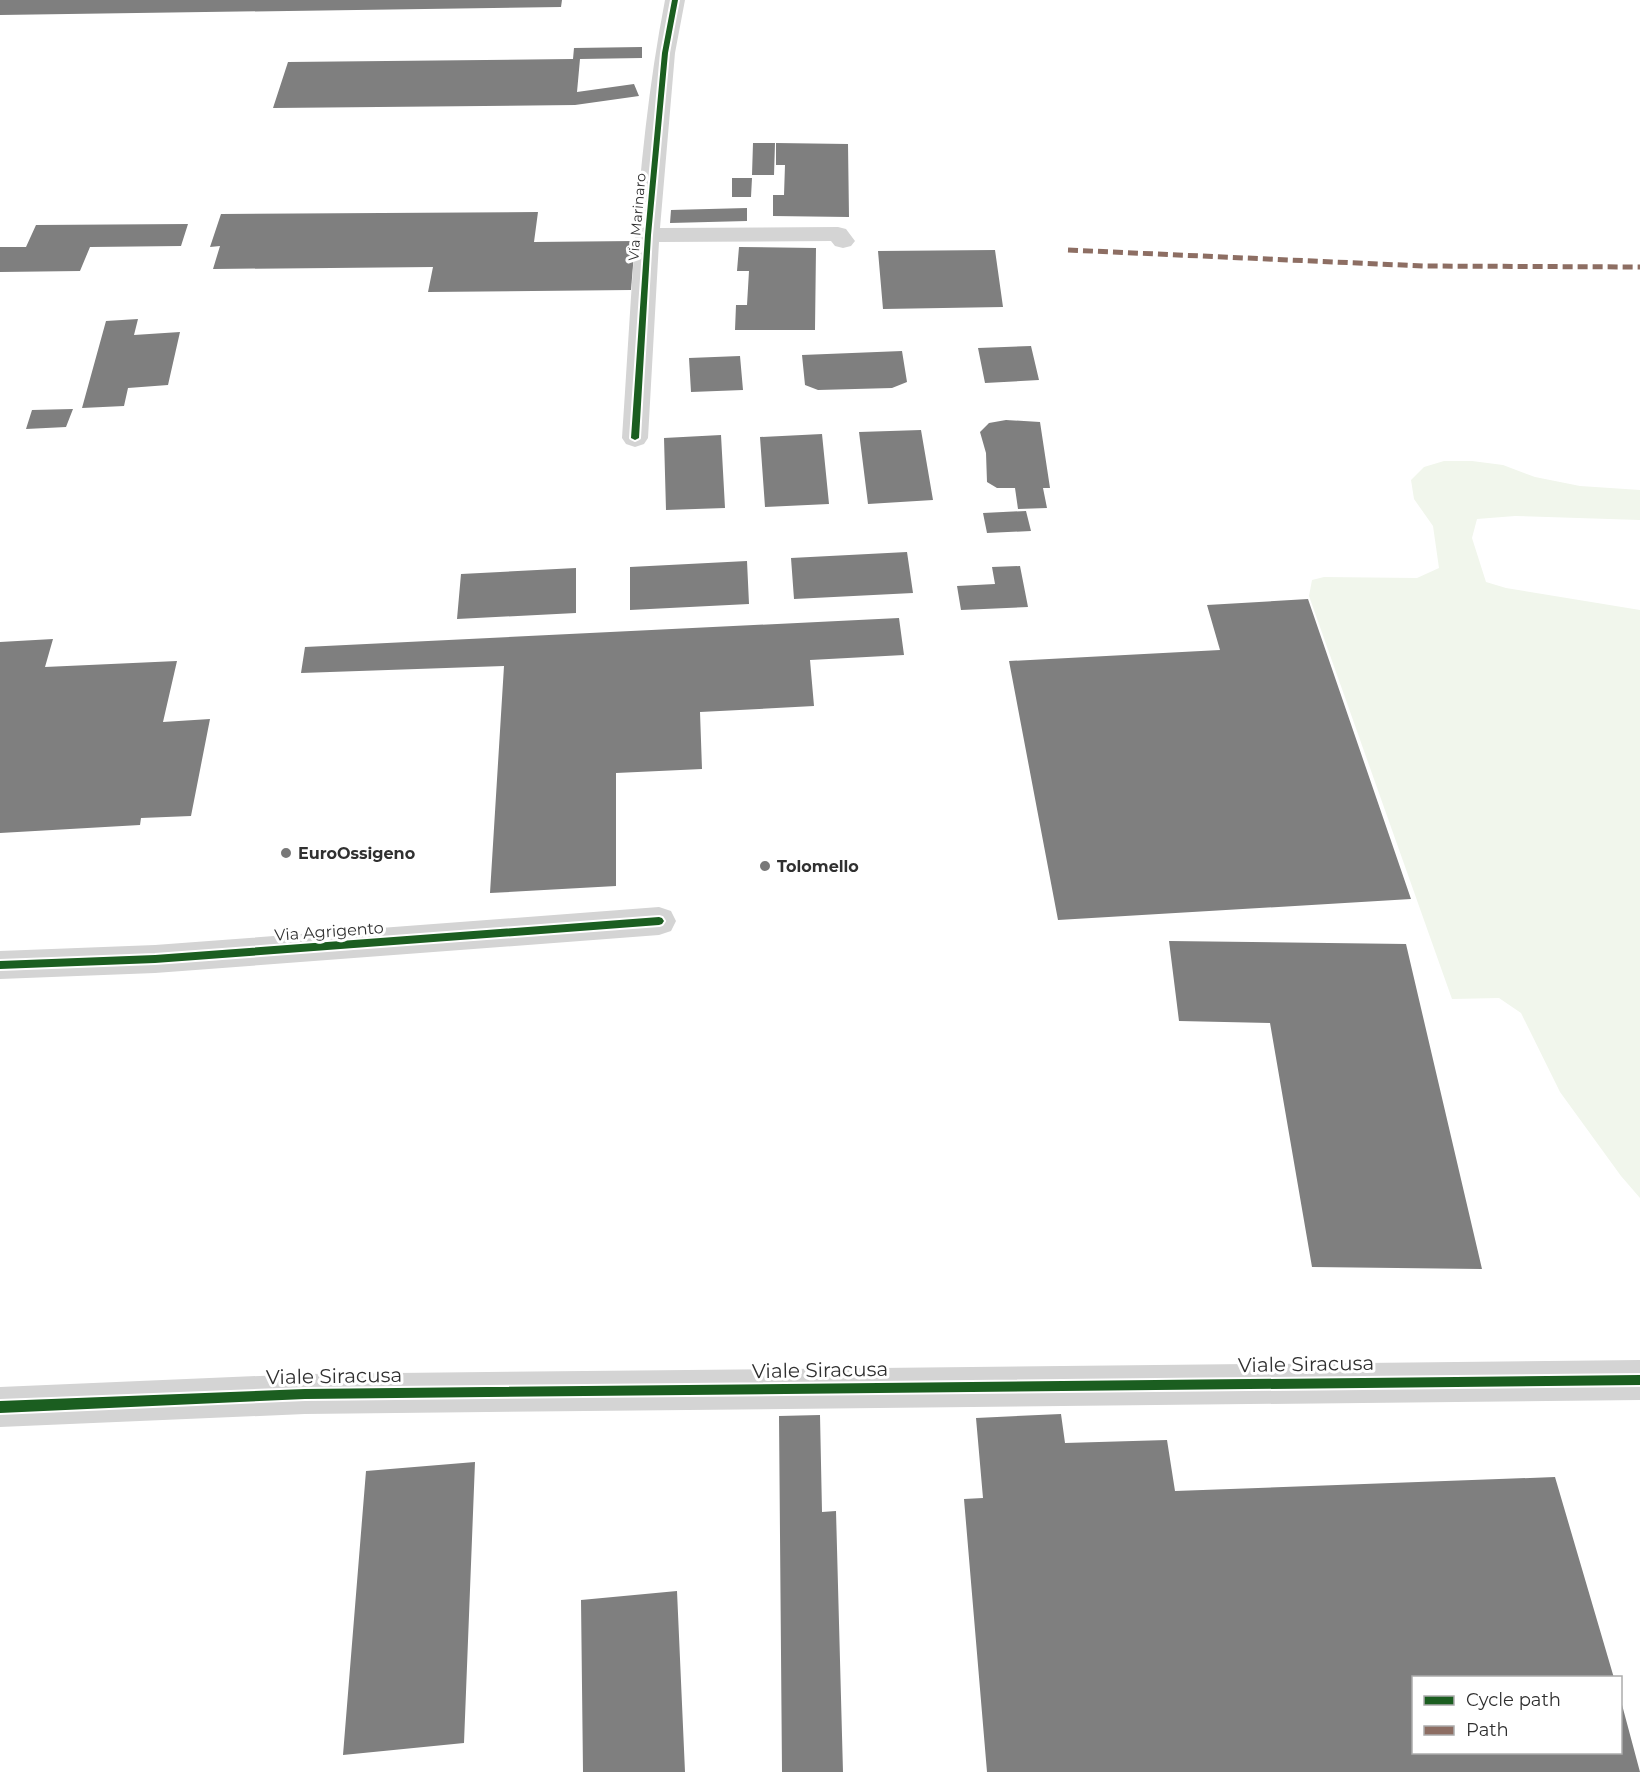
<svg xmlns="http://www.w3.org/2000/svg" width="1640" height="1772" font-family="Montserrat,sans-serif">
<style>
.green{fill:#f1f6ec}
.building{fill:#7f7f7f}
.lines{fill:none;stroke-linecap:round;stroke-linejoin:round}
.minor{fill:#d4d4d4;fill-rule:evenodd}
.quiet{stroke:#8d6e63;stroke-width:5;stroke-dasharray:10 5;stroke-linecap:butt}
.cycleway-casing{stroke:#fff;stroke-width:4}
.cycleway{fill:#1b5e20;fill-rule:evenodd}
.poi-dot{fill:#787878;stroke:#fff;stroke-width:2}
.labels{text-anchor:middle;stroke-width:6;stroke-linejoin:round;paint-order:stroke}
.far-street-label{font-size:14px;fill:#303030;stroke:#fff}
.poi-label{font-size:16px;font-weight:bold;fill:#303030;stroke:#fff;text-anchor:start}
.street-label{font-size:16px;fill:#303030;stroke:#fff}
.near-street-label{font-size:20px;fill:#303030;stroke:#fff}
</style>
<rect width="100%" height="100%" fill="#fff"/>
<path class="green" d="M1444,461H1472L1503,465L1535,477L1580,486L1640,490V520L1515,516L1477,519L1472,538L1486,582L1506,588L1640,610V1198L1621,1176L1560,1092L1521,1013L1499,998L1452,999L1309,596L1312,580L1324,577L1417,578L1439,568L1433,526L1414,499L1411,480L1424,467Z"/>
<path class="building" d="M0,0H562L561,7L0,15Z
M642,47V58L580,59L577,92L634,84L639,96L575,105L273,108L288,62L573,59L574,48Z
M753,143H775L774,175H752Z
M776,143L848,144L849,217L773,216V195H784L785,165H776Z
M732,178H752L751,197H732Z
M747,208V221L670,223L671,210Z
M538,212L534,242L635,241L631,290L428,292L433,267L213,269L220,246L210,247L221,214Z
M188,224L181,246L90,247L80,271L0,272V247H26L36,225Z
M739,247L816,248L815,330H735L736,305H747L749,271H737Z
M995,250L1003,307L883,309L878,251Z
M138,319L134,335L180,332L168,385L128,388L124,406L82,408L106,321Z
M1031,346L1039,380L985,383L978,348Z
M902,351L907,382L892,388L818,390L805,385L802,355Z
M740,356L743,390L691,392L689,358Z
M73,409L66,427L26,429L32,410Z
M1006,420L1040,422L1050,488H1043L1047,508L1018,509L1015,488H997L987,482L986,453L980,432L989,423Z
M921,430L933,500L868,504L859,432Z
M822,434L829,504L765,507L760,437Z
M721,435L725,508L666,510L664,438Z
M1026,511L1031,531L987,533L983,513Z
M907,552L913,593L794,599L791,558Z
M747,561L749,604L630,610V567Z
M1020,566L1028,607L961,610L957,586L995,584L992,567Z
M576,568V613L457,619L461,574Z
M1308,599L1411,899L1058,920L1009,661L1220,650L1207,605Z
M899,618L904,655L810,660L814,706L700,712L702,769L616,773V886L490,893L504,666L301,673L305,647Z
M53,639L45,667L177,661L163,722L210,719L191,816L141,818L140,825L0,833V642Z
M1169,941L1406,944L1482,1269L1312,1267L1270,1023L1179,1021Z
M1061,1414L1065,1443L1167,1440L1175,1491L1555,1477L1614,1678H1414V1752H1620L1621,1701L1640,1772H987L964,1499L983,1498L976,1418Z
M820,1415L822,1512L836,1511L843,1772H782L779,1416Z
M475,1462L464,1743L343,1755L366,1471Z
M677,1591L685,1772H583L581,1600Z"/>
<g class="lines">
<path class="minor" d="M665,0H685L675,53L660,228L838,227L846,229L855,241L851,246L843,248L835,246L831,241L659,242L648,438L644,444L635,447L626,444L622,438C632,292 637,144 665,0Z
M659,907L671,911L676,921L671,931L659,935L155,973L0,979V951L155,945Z
M1640,1360V1400L305,1414L0,1427V1387L305,1374Z"/>
<path class="quiet" d="M1068,250L1423,266L1640,267"/>
<g class="cycleway-casing">
<path id="cycleway" d="M672,0H678L668,53L651,235L639,438L635,440L631,438L645,235L662,53Z
M659,917L662,918L664,921L662,924L659,925L155,963L0,969V961L155,955Z
M1640,1375V1385L305,1399L0,1413V1401L305,1389Z"/>
</g>
<use href="#cycleway" class="cycleway"/>
</g>
<g class="poi-dot">
<circle cx="286" cy="853" r="6"/>
<circle cx="765" cy="866" r="6"/>
</g>
<g class="labels">
<g class="far-street-label">
<text transform="translate(637 217) rotate(-85)" y="5">Via Marinaro</text>
</g>
<g class="poi-label">
<text x="298" y="859">EuroOssigeno</text>
<text x="777" y="872">Tolomello</text>
</g>
<g class="street-label">
<text transform="translate(329 931) rotate(-4)" y="6">Via Agrigento</text>
</g>
<g class="near-street-label">
<text transform="translate(1306 1364) rotate(-1)" y="7">Viale Siracusa</text>
<text transform="translate(820 1370) rotate(-1)" y="7">Viale Siracusa</text>
<text transform="translate(334 1376) rotate(-1)" y="7">Viale Siracusa</text>
</g>
</g>
<rect x="1412" y="1676" width="210" height="78" fill="#ffffff" stroke="#acacac" stroke-width="1.5"/>
<rect x="1424" y="1696" width="30" height="9" fill="#1b5e20" stroke="#acacac" stroke-width="1.5"/>
<text x="1466" y="1706" font-size="18" fill="#303030">Cycle path</text>
<rect x="1424" y="1726" width="30" height="9" fill="#8d6e63" stroke="#acacac" stroke-width="1.5"/>
<text x="1466" y="1736" font-size="18" fill="#303030">Path</text>
</svg>
